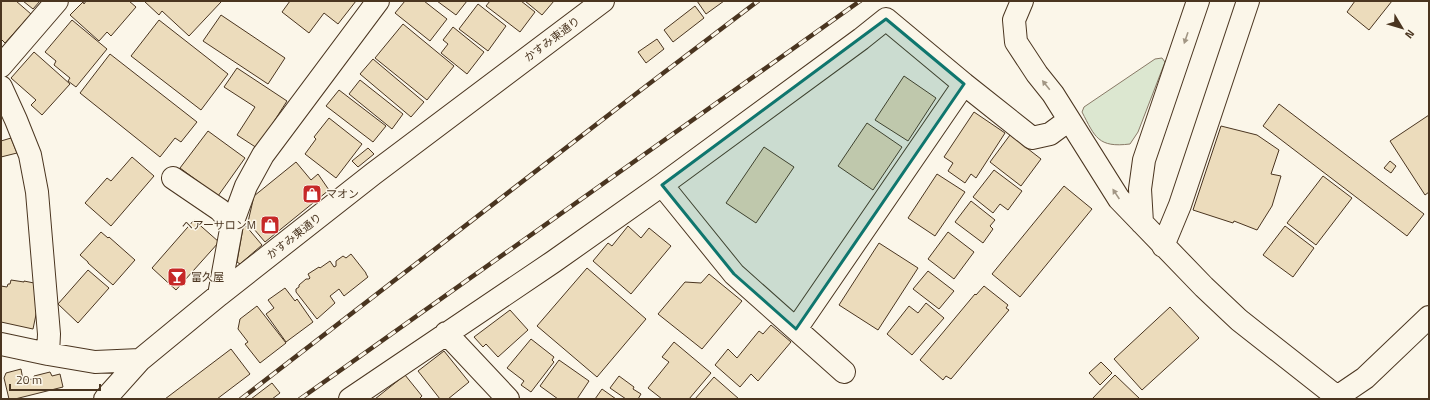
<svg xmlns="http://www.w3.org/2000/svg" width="1430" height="400" font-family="'Titillium Web','Noto Sans JP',sans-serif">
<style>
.green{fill:#dce7d0;stroke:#887966}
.building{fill:#ecdcbc;stroke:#4a3520}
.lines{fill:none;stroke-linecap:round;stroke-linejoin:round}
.minor-casing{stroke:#4a3520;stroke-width:24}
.minor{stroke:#fbf6e9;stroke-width:22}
.rail-casing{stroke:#4a3520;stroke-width:4.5}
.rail{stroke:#fbf6e9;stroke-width:3;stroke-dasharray:9;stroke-linecap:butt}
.oneway{fill:#a29684}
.marked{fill:#0f766e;fill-opacity:0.2;stroke:#0f766e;stroke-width:3;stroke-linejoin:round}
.labels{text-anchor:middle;stroke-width:3;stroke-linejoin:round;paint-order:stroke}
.street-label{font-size:11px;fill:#4a3520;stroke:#fbf6e9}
.poi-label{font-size:11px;fill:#4a3520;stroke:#fbf6e9;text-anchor:start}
</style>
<rect width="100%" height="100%" fill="#fbf6e9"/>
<path class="green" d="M1162,58L1165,62L1138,132L1130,144C1098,148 1095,137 1082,112L1084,107L1155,59Z"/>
<path class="building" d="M1,1H16L31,14L5,43L1,39Z
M23,1H40L33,9Z
M86,1H129L136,7L111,36L107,32L99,41L70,15L83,2L84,4Z
M144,1H219L221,2L189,36L162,11L159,15Z
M290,1H356L338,24L324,13L309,33L282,12Z
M405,1H424L447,19L430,41L395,13Z
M437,1H467L456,15Z
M490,1H521L535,12L520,32L486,6Z
M525,1H554L542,15Z
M697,1H724L706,14Z
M1355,1H1392L1369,30L1347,12Z
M478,4L506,26L488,51L459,29Z
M695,6L704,18L673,42L664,30Z
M221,15L285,58L268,84L203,41Z
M72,20L107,49L76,87L68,81L70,78L54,65L56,61L45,52Z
M159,20L228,74L201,110L131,56Z
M403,24L454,66L427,100L375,58Z
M453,27L484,52L467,74L441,53L448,44L443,40Z
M657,39L664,49L646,63L638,52Z
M34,52L70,84L42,115L31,105L36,100L11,78Z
M110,54L197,122L181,142L175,138L160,157L80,93Z
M373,59L424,102L411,117L360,74Z
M237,68L287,101L257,148L237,135L255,107L224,87Z
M904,76L936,98L908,141L875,120Z
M360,80L403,114L392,129L349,94Z
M339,90L386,126L373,142L326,106Z
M1279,104L1424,214L1407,236L1263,126Z
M974,112L1005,133L976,178L971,174L965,183L948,171L953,163L944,157Z
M1429,115V192L1425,195L1390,141Z
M329,118L362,144L336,178L305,154L316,139L314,137Z
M867,123L902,147L873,190L838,166Z
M1221,126L1257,135L1279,150L1271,174L1281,176L1272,206L1257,230L1234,221L1233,223L1193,210Z
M208,131L245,158L218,196L180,168Z
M1010,135L1041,159L1021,186L990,162Z
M11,138L17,153L1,157V141Z
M764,147L794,167L756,223L726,203Z
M368,148L374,154L358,167L352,161Z
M132,157L154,176L111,226L85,203L107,178L111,181Z
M1390,161L1396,166L1391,173L1384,168Z
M296,162L311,180L318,174L329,190L265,242L248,222L254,196Z
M994,170L1022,191L1008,210L1000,204L993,213L973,197Z
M937,174L965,192L935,236L908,218Z
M1323,176L1352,198L1316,245L1287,223Z
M1064,186L1092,209L1020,297L992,274Z
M971,201L995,220L990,226L993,229L983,243L955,222Z
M194,220L219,242L176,290L152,268Z
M246,226L262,245L240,264L237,262L243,228Z
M628,226L641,238L649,228L671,246L631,294L593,261L608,243L612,246Z
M1285,226L1314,248L1293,277L1263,255Z
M101,232L108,238L109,237L135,260L113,285L88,263V262L80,255Z
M948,232L974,252L954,279L928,259Z
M879,243L918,268L878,330L839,305Z
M351,254L366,273V274L368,277L344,296L339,289L330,296L335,303L317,319L296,292V289L299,287V285L306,279H309L310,278L308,274L319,267L320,268L330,261L334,267L336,266V261L343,256L346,258Z
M587,268L646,319L597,377L537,326Z
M88,270L109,288L78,323L58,304Z
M928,271L954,291L939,309L913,289Z
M709,274L742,301L702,349L658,314L685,282L701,283Z
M11,280L24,282V281L34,283L38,305L33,329L1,322V286L7,287L8,284H10Z
M984,286L1008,305L1006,308L1009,310L951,379L946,376L943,380L920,360L975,294L976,295Z
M285,288L295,301L297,299L313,322L286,342L266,314L274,308L268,300Z
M926,303L944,318L912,355L887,334L909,306L918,313Z
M257,306L286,343L260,363L245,344L248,342L238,329L240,319Z
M1170,307L1199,338L1142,390L1114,359Z
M510,310L528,330L498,357L486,344L483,347L474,337Z
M771,325L791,342L758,381L751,374L740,387L715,365L728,349L737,358L759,331L763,334Z
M531,339L554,357L552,360L554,362L531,392L521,385L524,381L507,368Z
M674,342L711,373L689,399H662L648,388L669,362L662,357Z
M231,349L250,374L217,399H165Z
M444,351L469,382L448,399H440L418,371Z
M559,360L589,381L577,399H558L540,386Z
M1101,362L1112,373L1100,385L1089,373Z
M21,369L23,380L34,379V376L50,372L52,376L60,374L63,387L15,399H9L4,378L6,373Z
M405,375L422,396L419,399H375Z
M1115,375L1140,399H1092Z
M619,376L634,387L633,389L641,394L638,399H626L610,388Z
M714,377L739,399H695Z
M272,383L280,393L272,399H251Z
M602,389L616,399H595Z"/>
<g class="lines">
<g class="minor-casing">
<path id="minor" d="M1022,1L1014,20L1016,42L1037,74L1053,94L1119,199L1204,287L1239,320L1337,397L1365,378L1429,317
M1,66L57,1
M1,87L16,120L30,155L37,192L49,334L48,354
M173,178L220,210L232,224
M662,185L734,274L844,372
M1142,223L1140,189L1144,160L1198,1
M1163,246L1180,205L1248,1
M219,295L232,224L246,186L263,155L378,1
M796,329L964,84
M446,333L508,399
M1,344L48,354L95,362L140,360
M105,399L140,360L219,295L373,174L603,1
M350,399L553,262L662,185L861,39L886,19L964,84L1032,138L1050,134L1069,120"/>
</g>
<use href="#minor" class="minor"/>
<g class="rail-casing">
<path id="rail" d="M241,399L637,93L758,1
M300,399L860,1"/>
</g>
<use href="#rail" class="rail"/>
</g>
<defs><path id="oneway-solid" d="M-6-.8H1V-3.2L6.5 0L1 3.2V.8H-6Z"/></defs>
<g class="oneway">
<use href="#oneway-solid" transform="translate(1186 38) rotate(109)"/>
<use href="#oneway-solid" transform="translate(1046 85) rotate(-129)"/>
<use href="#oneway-solid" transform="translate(1116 194) rotate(-124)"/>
</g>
<path class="marked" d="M886,19L964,84L796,329L734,274L662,185Z"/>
<defs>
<g id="shop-square" transform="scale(1)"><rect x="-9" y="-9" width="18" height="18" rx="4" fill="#c62828" stroke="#fbf6e9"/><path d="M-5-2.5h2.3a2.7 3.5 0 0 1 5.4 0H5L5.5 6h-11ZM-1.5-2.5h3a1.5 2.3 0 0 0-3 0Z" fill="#fff"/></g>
<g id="bar-square" transform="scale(1)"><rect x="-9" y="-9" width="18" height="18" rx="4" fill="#c62828" stroke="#fbf6e9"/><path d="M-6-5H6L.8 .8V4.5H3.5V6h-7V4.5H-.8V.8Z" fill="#fff"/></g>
</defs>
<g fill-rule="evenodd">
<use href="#shop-square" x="312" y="194"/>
<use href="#shop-square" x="270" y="225"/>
<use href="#bar-square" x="177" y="277"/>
</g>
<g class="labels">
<g class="street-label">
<text transform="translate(552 39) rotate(-37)" y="4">かすみ東通り</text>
<text transform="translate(294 236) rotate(-38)" y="4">かすみ東通り</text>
</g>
<g class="poi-label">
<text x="326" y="198">マオン</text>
<text x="256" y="229" text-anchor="end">ヘアーサロンM</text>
<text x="191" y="281">富久屋</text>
</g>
</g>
<rect width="1430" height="400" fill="none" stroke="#4a3520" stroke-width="4"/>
<g transform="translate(1402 28) rotate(128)" stroke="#fbf6e9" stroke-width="3" paint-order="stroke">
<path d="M0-3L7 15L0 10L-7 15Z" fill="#4a3520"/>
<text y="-6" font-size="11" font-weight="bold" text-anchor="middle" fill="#4a3520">N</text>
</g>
<path d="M10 384v6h90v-6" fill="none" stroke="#4a3520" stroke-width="2"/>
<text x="16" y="384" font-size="12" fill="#4a3520" stroke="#fbf6e9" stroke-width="3" paint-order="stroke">20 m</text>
</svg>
